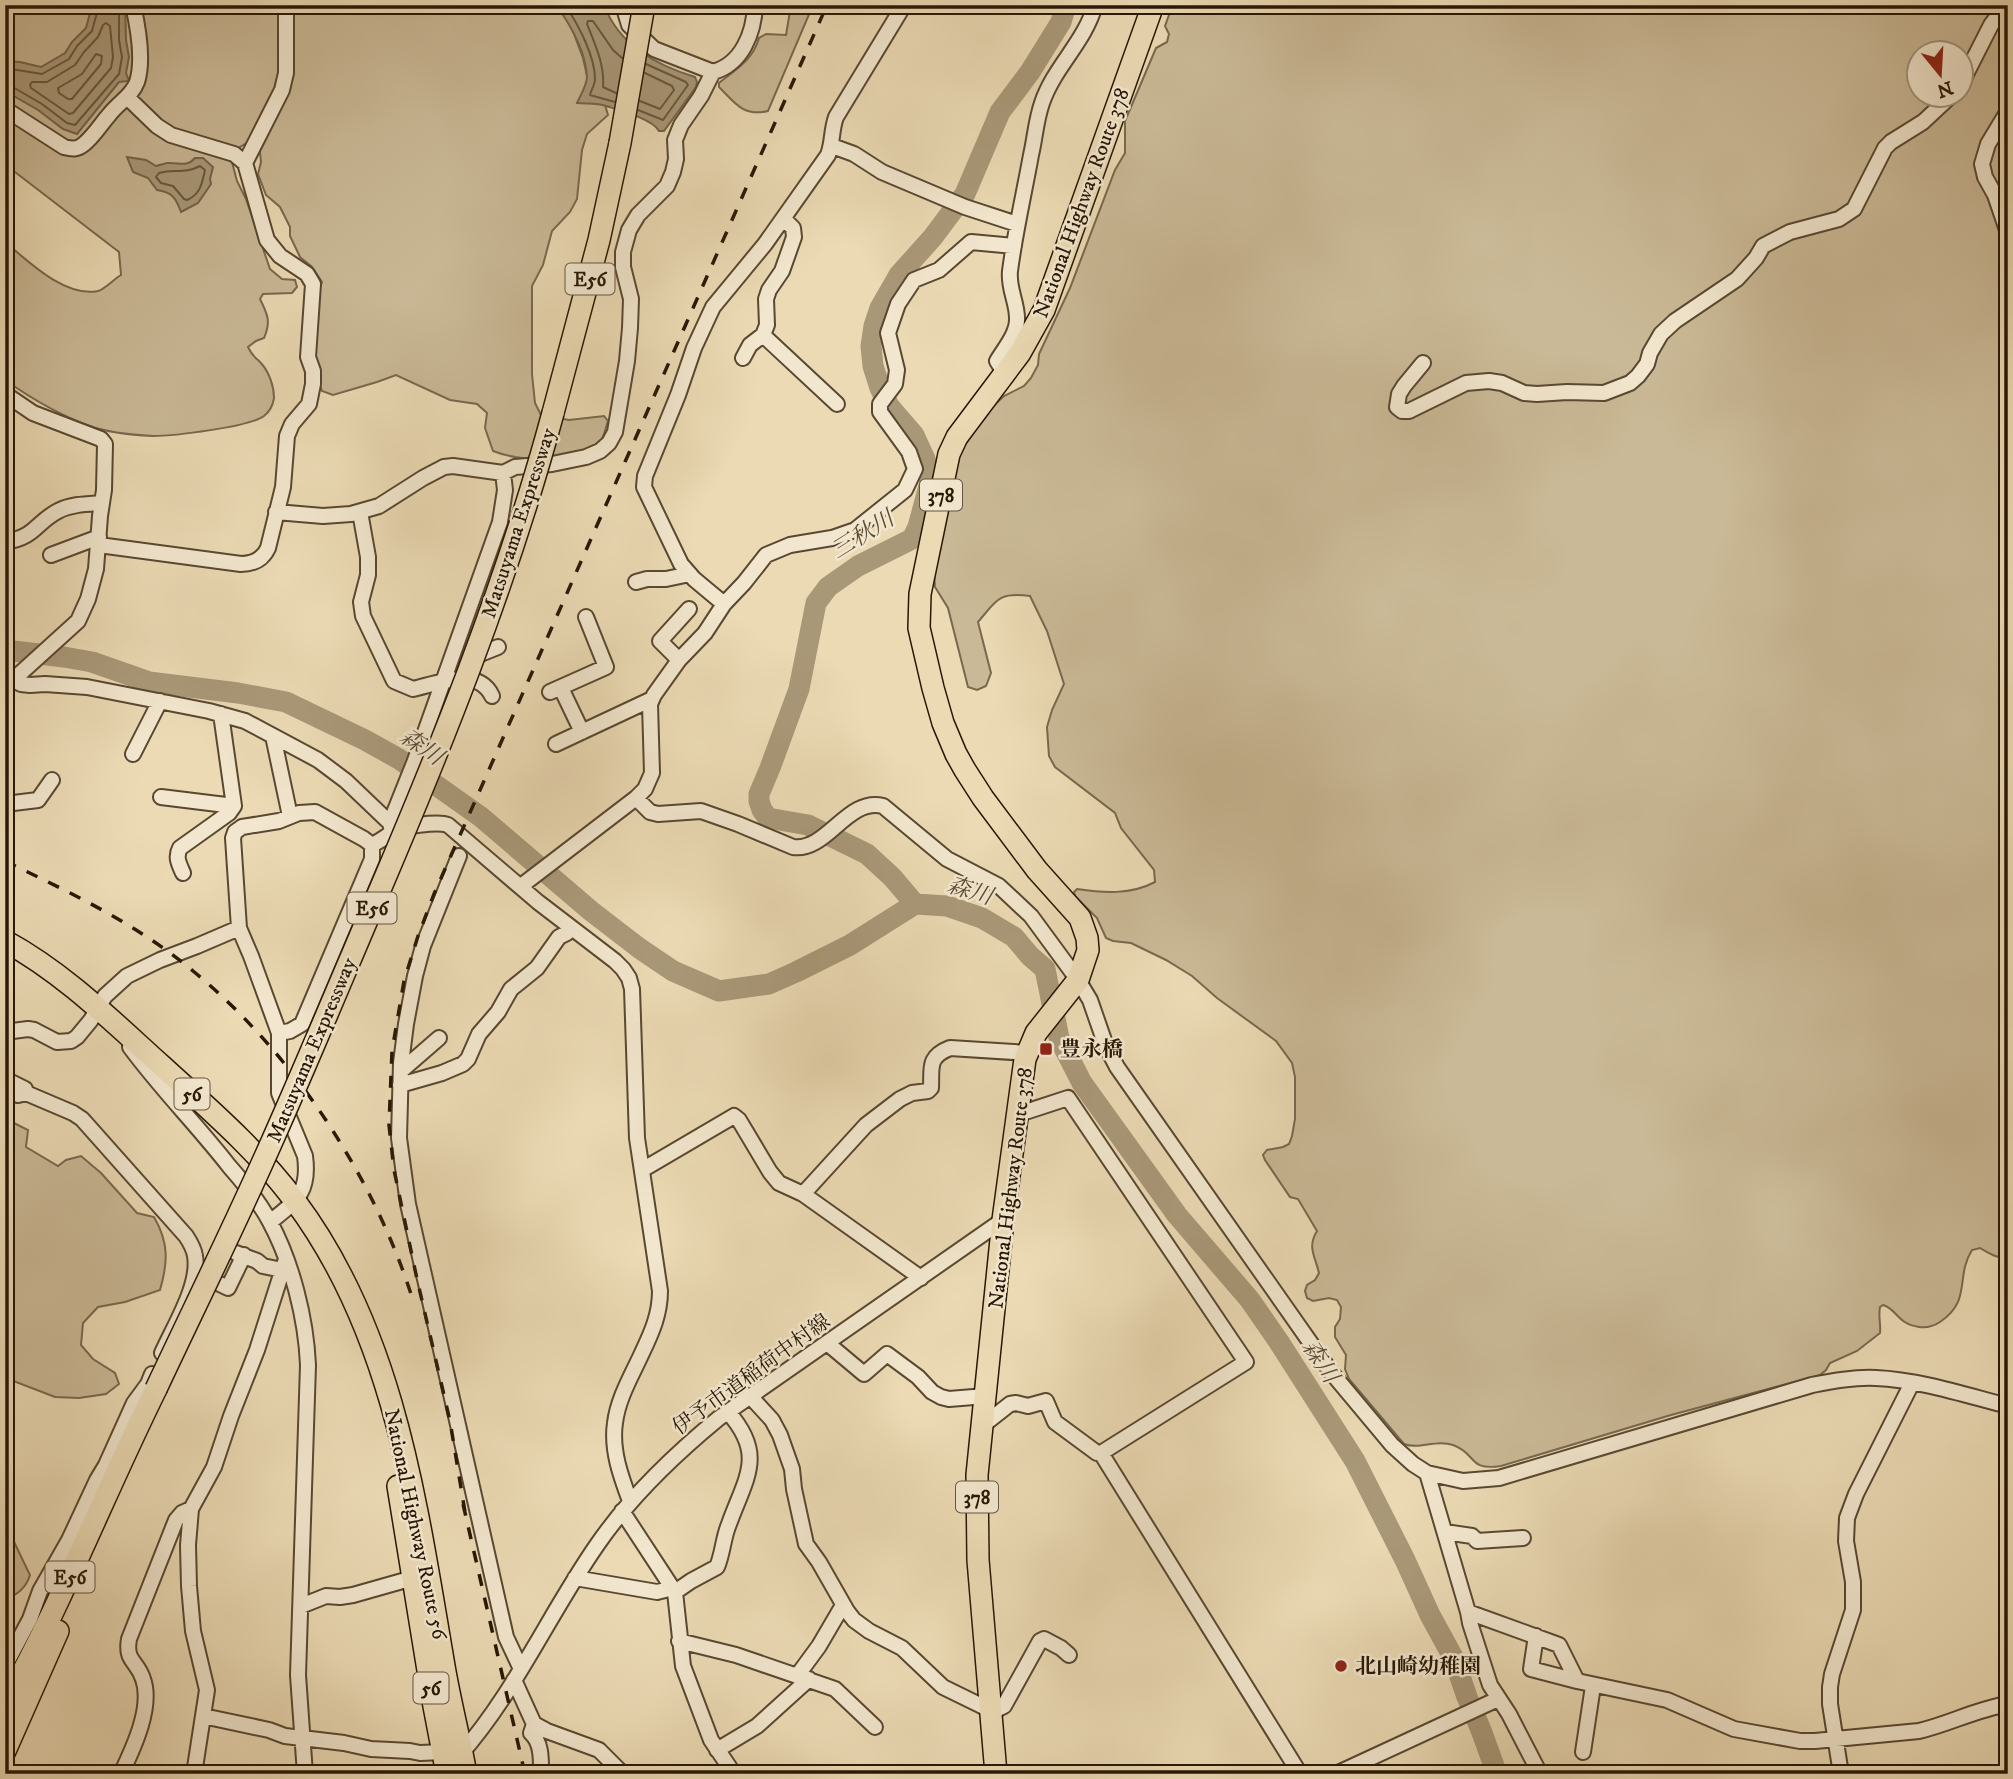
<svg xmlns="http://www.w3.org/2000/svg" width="2013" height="1779" font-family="'IM FELL DW Pica','Noto Serif JP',serif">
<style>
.green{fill:#cab996;stroke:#79684e;stroke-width:2;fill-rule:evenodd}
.water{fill:#a99878;stroke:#75644a;stroke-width:2}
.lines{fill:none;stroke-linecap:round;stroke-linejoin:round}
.shore{stroke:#68583e;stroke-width:2}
.river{stroke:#a99878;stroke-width:21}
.minor-casing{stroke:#594831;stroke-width:18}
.highway-casing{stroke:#281705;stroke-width:24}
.minor{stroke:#f2e7ce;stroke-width:14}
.highway{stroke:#ebdab4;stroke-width:21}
.rail{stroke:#281705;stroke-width:3.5;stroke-dasharray:12 12;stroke-linecap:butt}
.highway-bridge-casing{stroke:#281705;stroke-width:24;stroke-linecap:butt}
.highway-bridge{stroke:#ebdab4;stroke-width:21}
.poi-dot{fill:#8f2418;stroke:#f2e7ce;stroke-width:2.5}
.labels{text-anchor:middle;stroke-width:5;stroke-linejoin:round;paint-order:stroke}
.shield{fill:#f2e7ce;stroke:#655541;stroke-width:2}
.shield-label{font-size:19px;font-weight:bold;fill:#281705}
.street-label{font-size:21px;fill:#281705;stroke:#f2e7ce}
.poi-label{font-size:21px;font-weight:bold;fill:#281705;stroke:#f2e7ce;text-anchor:start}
.water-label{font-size:23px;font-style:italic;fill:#5c4b33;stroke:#f2e7ce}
</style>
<rect width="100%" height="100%" fill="#ebdab4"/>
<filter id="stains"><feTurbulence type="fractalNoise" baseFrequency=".00286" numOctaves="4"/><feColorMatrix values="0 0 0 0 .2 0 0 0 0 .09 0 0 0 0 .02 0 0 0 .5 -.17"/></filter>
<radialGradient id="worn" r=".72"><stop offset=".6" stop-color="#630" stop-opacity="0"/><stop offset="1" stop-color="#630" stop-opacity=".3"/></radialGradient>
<path class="green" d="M5,5H557L571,26L583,58L588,80L605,105L608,115L587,134L582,150L577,199L570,212L552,231L543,265L532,286V374L535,403L541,415L569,420L604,416L608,421C605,429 604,440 597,446C573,466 519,461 493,451L485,428L487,413L477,404L450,400L396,375L377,382L333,395L322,391C311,368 312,306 322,282L312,267L300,257L290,236V227L280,207L266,195L258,174L261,162L259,143L254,139L240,147L232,162L237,181L246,199L270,269L282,279L295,280L297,287L292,293L263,294L260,299C268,315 271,322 264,338L256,341L248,347C252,356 255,357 261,363C269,372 274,386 274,398C273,405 269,412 264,416C249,427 173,436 153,436C133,435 109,433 90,426C59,415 32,399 5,380V242C28,261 65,298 98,291C105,289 114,279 121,275L119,252L15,172L5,167Z
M791,5H813L768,111C743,117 735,103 719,87V83C736,69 753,60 759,38L766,34L786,35Z
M1178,5H2008V1258C1998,1259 1988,1253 1980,1248L1972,1250C1955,1277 1972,1301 1940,1322C1934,1326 1926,1328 1919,1327C1897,1324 1896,1308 1883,1305L1880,1307C1878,1316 1881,1324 1880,1333L1857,1351L1830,1363L1826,1370L1820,1375L1671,1415L1501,1466C1467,1471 1478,1454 1453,1445C1436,1439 1419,1450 1404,1444L1349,1379L1345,1369L1346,1355L1335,1337V1327L1340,1319L1341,1307L1337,1300L1329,1298L1313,1301L1307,1298L1305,1291L1307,1285L1315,1280L1319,1273C1315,1256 1307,1247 1317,1231L1298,1199L1290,1197L1265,1160L1263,1155L1267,1150L1283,1147L1289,1144L1292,1136L1295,1119V1077L1292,1063L1276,1041L1217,998L1192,976L1166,960L1131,943L1113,941L1106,938L1097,918L1075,896L1074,892L1077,889C1103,893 1131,895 1155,882L1154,870L1121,828L1115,813L1055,767L1049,756L1047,727L1052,710L1064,684L1047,631L1030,596C998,592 997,600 978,622L991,673L986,686L977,690L968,687L948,608L935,587L934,573L958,455L989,410L1004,396L1024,386L1031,378L1038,365L1039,354L1070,288L1115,170L1125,153V121L1156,48L1167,42L1169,34L1165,26L1169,15ZM1918,52H1960V94H1918Z
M14,1123L28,1130L26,1147L58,1166L66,1160L81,1156L101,1173L137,1213L154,1217C169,1243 168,1262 160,1290L125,1302L98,1307L83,1323L81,1345L93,1359L115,1373L119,1384L106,1394L79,1398L55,1397L11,1380H5V1127Z
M5,1523L30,1575C26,1588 18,1595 5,1599Z"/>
<path class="water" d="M92,5H125L126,40L129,57L126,73L129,81L119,82L77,134L63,129L38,110L5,91V61L20,62L41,67L65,53L72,42L86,28Z
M604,5C619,45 656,65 695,77L697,82L696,87L664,131H659C653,119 619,110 606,106C597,103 586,104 577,103C580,96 587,85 587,77C586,52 571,26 557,6Z
M127,157L146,160L156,166C160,165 163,164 167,163C179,162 186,168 195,158H203L213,167L210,179L211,184L198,203L181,212C176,198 172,192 157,190L148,178L133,172Z"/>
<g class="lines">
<path class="shore" d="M565,5C578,24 595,56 595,79C595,85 591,90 590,95L615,102
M106,23L110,26L113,57L111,68L73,113L69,114L31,88L30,85L32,82H47L75,65L84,52L98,37L103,25Z
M96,54L102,56L101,64L72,99H68L59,93L58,88L82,74Z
M5,68L42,74L69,59L77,46L92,31L99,5
M5,85L11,86L42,104L67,123L75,125L119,74L122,57L119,40V5
M616,93L603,87C605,66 595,44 587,24L588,21H593L613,50L622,58
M640,101L660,109L674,90L672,86L645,73
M638,110L663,120L688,85L686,82L646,64
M200,166L205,170C202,183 201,194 187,200L184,199L173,186L161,183L156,177L159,173C174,169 185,174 200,166Z"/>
<path class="river" d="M5,650L64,657L92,662L149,682L238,693L286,702L365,740L399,759L481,817L591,911L639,948L673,971L719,991L769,984L796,972L850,945L915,904L947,906L982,918L1014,937L1030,956L1045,969L1059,1038L1082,1083L1177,1215L1250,1300L1279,1342L1355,1461L1405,1560L1430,1615L1454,1659L1467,1697L1481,1730L1497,1774
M915,904L892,877L867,854L808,825L768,818L762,810L759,801V794L770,768L799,689L816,603L828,587L858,566L912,539L918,527L930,482L925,459L914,435L889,406L880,388L873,366L871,346L874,326L880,308L899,275L933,237L965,194L1000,112L1030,72L1061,22L1066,5"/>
<g class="minor-casing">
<path id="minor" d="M623,5L629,25L654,49L713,72C742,64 754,33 755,5
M1960,86L1991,25L2006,5
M5,109L64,147C72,149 77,150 84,144C94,136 101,124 109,115C118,103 132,96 137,82C144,60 138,27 133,5
M2008,111L1988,144L1982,164L1985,177L1995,195L2008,233
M832,146L854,154L882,172L965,207L1017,224
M245,163L282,90L286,73V5
M763,335L837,404
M743,358L750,345L763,335L767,325L766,299L769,290L782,271L794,237L793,228L784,219
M1423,363L1404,386L1399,394L1397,407L1402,411H1409L1466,383L1489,381L1502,383L1524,393L1537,394L1567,392L1604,393L1630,383L1638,376L1647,364L1650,353L1661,334L1675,321L1737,279L1756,258L1763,246L1790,232L1839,219L1854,209L1885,148L1891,142L1923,122L1953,94
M1005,374L997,361C1004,349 1018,333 1017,318C1017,302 1008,288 1010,271C1015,232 1024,194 1031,155C1035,138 1036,120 1042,103C1054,67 1085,42 1095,5
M5,394L33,413L101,439L105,444L104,490L100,516L96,569L88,599L78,621L13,680L5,684
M276,512L323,516L351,514L379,506L423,478L444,467L453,466L503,473L515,467L552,464L586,457L600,451L609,443L615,432L627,361L630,328L631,299L623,267V252L629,230L638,215L667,186L673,172L676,159L675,140L681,125L701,96L713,72
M360,512L368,557V575L361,602L363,616L394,681L413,689C436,684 478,666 492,696
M5,542C36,537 35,523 58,511C71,504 88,504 102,503
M99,545L241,564C253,564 263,559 268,548L283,487L287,436L292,424L309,404L313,384V371L308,357L313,284L307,274L280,256L267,240L245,163L234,154L171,135L157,126L128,98
M51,555L99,537
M636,582L647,579H666L690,574
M724,604L694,579L681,564L644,487L645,476L678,395L694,348L713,307L765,244L828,155C833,142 831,131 836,117L904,5
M471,660L478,655L498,647
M679,660L660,641L689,609
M13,680L21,684L30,685L45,684L87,687L209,711L245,721L318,760L346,781L390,823L392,832
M561,688L582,732
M550,692L606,667L586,617
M273,736L290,816
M556,744L652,699
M133,754L160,701
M161,797L234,806
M636,798L650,812L658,814L701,811L738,824L793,847C827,852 847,797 883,806L947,859L999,886L1031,916L1078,980L1090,1000L1106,1046L1117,1067L1331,1372L1392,1445L1413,1464L1427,1473L1463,1481L1499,1478L1812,1385C1833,1381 1854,1377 1876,1378C1920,1380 1965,1395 2008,1406
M5,804L38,800L52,780
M390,823L414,763L500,522L505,490L503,473
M459,856L423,946L415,976L406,1024L401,1063L399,1138L408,1204L506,1637L521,1669
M183,873C179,864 175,857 180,848L229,813L234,806L221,714
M521,886L636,798L645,789L652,773L650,704L654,695L679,660L705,633L724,604L744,583L766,555L790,545L832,538L855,530L905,490L915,469L909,452L880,412V404L895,384L897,370L888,333L898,304L914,280L939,270L971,242L1014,246
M5,1032L28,1029L34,1030L57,1042L71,1041L77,1037L91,1020L105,996L127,976L160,960L197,946L239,928
M279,1033L290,1031L302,1024L372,859V845
M130,1047C161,1089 197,1125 229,1166C244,1183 259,1201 270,1222C292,1263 306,1318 308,1365L298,1675L305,1774
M401,1071L439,1038
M5,1079L25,1089L26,1093L18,1095L5,1089
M400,1085L442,1073L463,1064L468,1059L479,1034L498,1012L511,989L537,968L559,937L567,933L571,928
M26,1093L73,1113L82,1119L186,1236C190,1242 194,1249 195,1256C200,1285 174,1326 162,1353
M1016,1115L1068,1098L1246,1362L1101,1453L1300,1774
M642,1170L734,1116L739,1120L770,1172L779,1183L803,1194L921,1278
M803,1194L866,1125L900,1099L912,1093L928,1091L931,1088C932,1068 927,1057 950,1048L1028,1053
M270,1222C296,1201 310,1193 305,1156L279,1093V1033L251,956L239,928L233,838L235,832L242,827L279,821L299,813L315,812L364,839L372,845C380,841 384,838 391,833C400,826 438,821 448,825L538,902L615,961L623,969L629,978L632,989L637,1138L660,1291C660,1314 652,1332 642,1353C632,1375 618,1398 615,1423C611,1450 621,1477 630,1501
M236,1253L257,1261L263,1266L282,1270
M203,1276L228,1288L244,1255
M827,1343L864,1374L887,1354L918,1377L932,1392L941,1397L949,1399L986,1396
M750,1396L772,1420L780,1435L792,1469L794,1489L806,1544L819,1562L847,1611L854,1620L869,1631L902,1648L943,1687L990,1710L998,1709L1004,1706L1040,1641L1044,1639L1061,1648L1069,1655
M982,1426L1010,1404L1016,1403L1028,1406L1046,1401L1055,1422L1097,1453H1101
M1427,1473L1468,1612L1470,1623L1490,1685L1509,1714L1540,1774
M622,1511L675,1592L683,1666L711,1740L734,1774
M1445,1532L1472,1536L1477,1541L1523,1538
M575,1578L657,1592L673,1588
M675,1592L691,1581L717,1567C723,1553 723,1538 729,1524C746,1477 766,1455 728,1412
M301,1606L326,1596L340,1597L353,1595L413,1578
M1468,1612L1559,1645L1577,1681L1667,1700L1734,1729L1800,1741H1815L1919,1731C1949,1724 1977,1709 2008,1704
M1536,1636L1531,1669L1577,1681
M679,1641L736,1655L835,1689L875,1727
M5,1666L30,1619L40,1591L69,1540L97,1480L106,1465L134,1403L148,1384L152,1374
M797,1676L819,1646L843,1605
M514,1680L534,1724L547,1731L599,1750L623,1774
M203,1716L269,1730L285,1736L344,1743L371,1749L410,1751L420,1753L443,1752
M534,1724L531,1733C542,1743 541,1760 541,1774
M717,1750L757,1726L809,1679
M1583,1752L1593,1686
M459,1756C515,1693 549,1614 597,1545C630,1497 674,1455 719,1418L1003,1220
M121,1774C133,1749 153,1707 143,1679C137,1660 125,1662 129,1639L176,1520L182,1513L191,1509
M194,1774L207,1690L193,1631L189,1586L188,1545L191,1509L214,1467L231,1416L257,1350L286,1259
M1336,1774L1498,1699
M1841,1774L1830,1704V1687L1832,1674L1853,1610V1582L1846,1541L1847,1518L1856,1494L1912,1383"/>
</g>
<g class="highway-casing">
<path id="highway" d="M553,413L599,240L620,143
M5,941C64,973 112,1021 162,1066C208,1108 258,1151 295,1201C394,1333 416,1502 443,1660C449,1698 459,1735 466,1774
M398,1486L433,1701L447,1774
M5,1705C62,1603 104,1494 156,1389
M5,1751L58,1631
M996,1774L978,1560L977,1475L1003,1220L1025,1059L1036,1033L1078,980L1088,950L1087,938L1080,918L1037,870L983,798L965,770L956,754L943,723L933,688L919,628L920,594L949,454L957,437L1020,353L1044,310L1153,5"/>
</g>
<use href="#minor" class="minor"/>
<use href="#highway" class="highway"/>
<path class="rail" d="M5,861C71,893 137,924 193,971C291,1051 372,1174 411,1294
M463,1504L525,1774
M465,1512L450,1421L417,1279L394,1170L389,1125L392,1051L404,981L418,936L434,894L827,5"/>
<g class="highway-bridge-casing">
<path id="highway-bridge" d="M620,143L644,5
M156,1389C195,1306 236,1223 273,1139C305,1067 336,993 367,920C438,755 506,587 553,413"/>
</g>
<use href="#highway-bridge" class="highway-bridge"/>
</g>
<g class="poi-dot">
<rect x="1039" y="1042" width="14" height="14" rx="3.5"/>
<circle cx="1341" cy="1666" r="7"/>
</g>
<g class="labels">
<g class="shield">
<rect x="565.5" y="263.5" width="49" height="31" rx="5"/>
<rect x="920" y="479.5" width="42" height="31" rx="5"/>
<rect x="347.5" y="892.5" width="49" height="31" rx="5"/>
<rect x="174.5" y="1078.5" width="35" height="31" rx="5"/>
<rect x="956" y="1481.5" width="42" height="31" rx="5"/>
<rect x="45.5" y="1561.5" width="49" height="31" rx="5"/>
<rect x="413.5" y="1672.5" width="35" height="31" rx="5"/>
</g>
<g class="shield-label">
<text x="590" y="286">E56</text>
<text x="941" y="502">378</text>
<text x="372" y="915">E56</text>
<text x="192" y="1101">56</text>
<text x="977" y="1504">378</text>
<text x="70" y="1584">E56</text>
<text x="431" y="1695">56</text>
</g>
<g class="street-label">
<text transform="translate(1081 203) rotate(-70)" y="7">National Highway Route 378</text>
<text transform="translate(518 523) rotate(-72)" y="7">Matsuyama Expressway</text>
<text transform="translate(311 1050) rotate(-67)" y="7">Matsuyama Expressway</text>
<text transform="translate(1010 1188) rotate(-83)" y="7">National Highway Route 378</text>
<text transform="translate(751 1374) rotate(-36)" y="7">伊予市道稲荷中村線</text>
<text transform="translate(416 1524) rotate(78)" y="7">National Highway Route 56</text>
</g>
<g class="poi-label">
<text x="1060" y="1056">豊永橋</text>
<text x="1355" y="1673">北山崎幼稚園</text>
</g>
<g class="water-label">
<text transform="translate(862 534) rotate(-32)" y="8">三秋川</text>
<text transform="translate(422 746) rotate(34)" y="8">森川</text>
<text transform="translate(970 890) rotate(17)" y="8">森川</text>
<text transform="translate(1321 1361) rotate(57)" y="8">森川</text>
</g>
</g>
<rect width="2013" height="1779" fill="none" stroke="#ebdab4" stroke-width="28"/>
<rect x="7" y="7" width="1999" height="1765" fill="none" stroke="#281705" stroke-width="3.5"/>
<rect x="14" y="14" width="1985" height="1751" fill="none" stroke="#281705" stroke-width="2"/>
<g transform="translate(1940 74) rotate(162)"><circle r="33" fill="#f2e7ce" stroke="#a1947e" stroke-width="2"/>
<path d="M0-5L12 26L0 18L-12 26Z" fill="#8f2418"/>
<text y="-10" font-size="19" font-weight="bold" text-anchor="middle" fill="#281705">N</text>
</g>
<rect width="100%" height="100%" filter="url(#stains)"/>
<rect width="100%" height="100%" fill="url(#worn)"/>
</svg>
